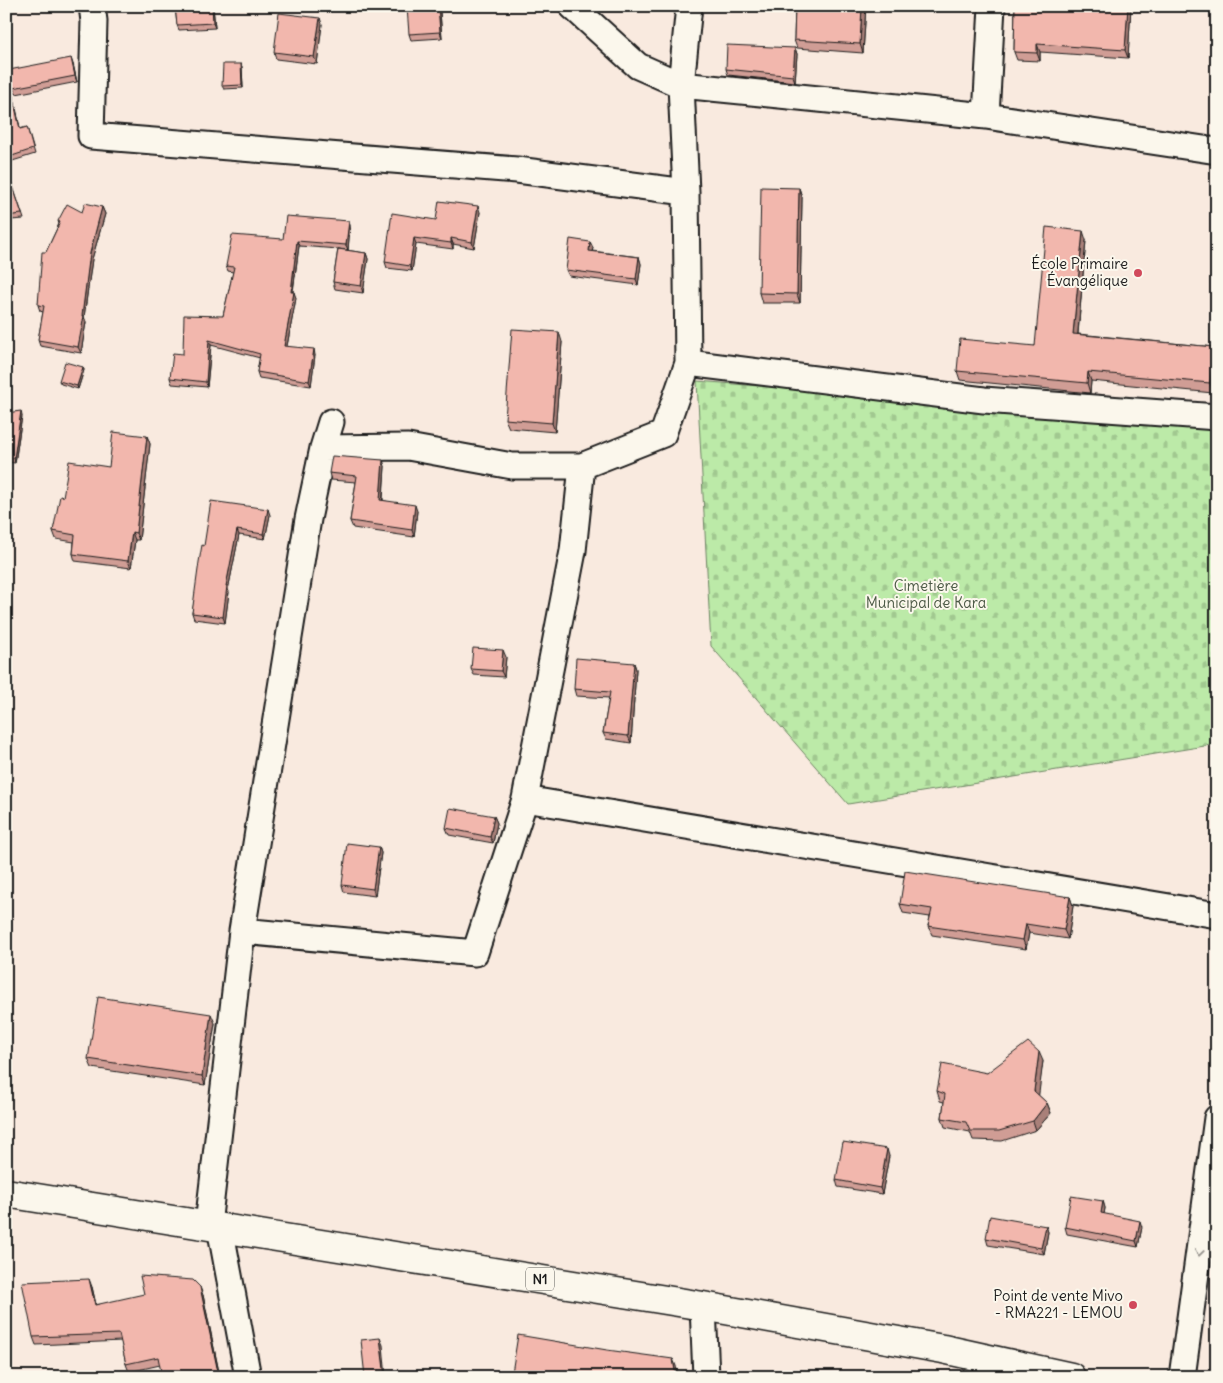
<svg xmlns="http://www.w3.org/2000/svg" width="1223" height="1383" font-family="Delius,sans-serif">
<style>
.cemetery{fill:url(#cemetery-stones);stroke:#6c8362}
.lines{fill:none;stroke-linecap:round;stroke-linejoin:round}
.minor-casing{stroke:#1c1c1c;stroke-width:29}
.trunk-casing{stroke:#1c1c1c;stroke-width:31}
.minor{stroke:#fbf7ec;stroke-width:25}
.trunk{stroke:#fbf7ec;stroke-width:28}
.wall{fill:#d09d95;stroke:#1c1c1c}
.shaded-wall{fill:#a98079;stroke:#1c1c1c}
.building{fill:#f2b7ad;stroke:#1c1c1c}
.oneway{stroke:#97948e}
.poi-dot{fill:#d1495b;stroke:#fbf7ec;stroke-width:2}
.labels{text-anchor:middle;stroke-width:4;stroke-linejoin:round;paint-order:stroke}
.shield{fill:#fbf7ec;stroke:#5f5e5a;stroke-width:1}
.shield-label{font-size:14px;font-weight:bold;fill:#1c1c1c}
.poi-label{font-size:15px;fill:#1c1c1c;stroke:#fbf7ec;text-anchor:end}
.park-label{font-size:15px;fill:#4c5a46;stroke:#fbf7ec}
</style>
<defs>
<pattern id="cemetery-stones" width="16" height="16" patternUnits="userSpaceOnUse" patternTransform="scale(1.25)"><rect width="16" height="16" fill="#bceaa8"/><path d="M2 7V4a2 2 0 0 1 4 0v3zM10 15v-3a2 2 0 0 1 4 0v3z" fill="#a1c890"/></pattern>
</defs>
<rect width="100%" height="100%" fill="#f9eadf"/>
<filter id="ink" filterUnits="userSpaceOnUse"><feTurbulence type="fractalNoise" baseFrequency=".02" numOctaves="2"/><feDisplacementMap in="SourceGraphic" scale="10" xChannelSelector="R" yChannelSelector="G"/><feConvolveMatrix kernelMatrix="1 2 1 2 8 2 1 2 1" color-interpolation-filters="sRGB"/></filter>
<g filter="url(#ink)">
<path class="cemetery" d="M697,381L1217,423V744L848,804L711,646Z"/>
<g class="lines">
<g class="minor-casing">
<path id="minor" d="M92,6L94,21L91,136L517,170L686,192
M572,6L638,66L681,85L986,116L1217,151
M986,116L992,6
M688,363L686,192L681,85L689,6
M323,448L408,447L512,466H582L663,434L688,363L984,400L1217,417
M525,799L1217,915
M242,931L475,953L525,799L573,551L582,466
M208,1225L242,931L308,519L323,448L331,422
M220,1227L248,1377
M703,1306L706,1377
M1182,1377L1217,1118"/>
</g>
<g class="trunk-casing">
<path id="trunk" d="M6,1193L703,1306L943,1349L1071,1377"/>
</g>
<use href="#minor" class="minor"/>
<use href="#trunk" class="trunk"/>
</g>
<path class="wall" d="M175,6H213L215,28L179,30L177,25Z
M795,6H866L863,53L797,48L794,40Z
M1015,6H1131L1128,58L1040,52V61L1017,60L1014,52Z
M440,12L442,38L411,40L409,34Z
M322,24L317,64L276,59L274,52Z
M795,48L797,54L795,82L728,75L726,69Z
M73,64L77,82L16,94L13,88Z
M241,64L242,67L243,88L224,89L222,86Z
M6,95L14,98L20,129L27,127L35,154L6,163Z
M6,166L24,219L11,220L6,221Z
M799,188L802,197L800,303H762L759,293Z
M102,207L105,214L92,259L84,317L86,322L81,353L40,346L38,340L43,312L40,311L38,305L46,252L59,224L58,221L82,212Z
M480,212L474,248L453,244V249L416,244L412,271L387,268L385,262L436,220Z
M349,221L350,226L348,250L338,249L366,253L368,259L363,293L335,289L333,282L338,249L299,246L293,292L296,298L287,346L315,355L311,386L259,378L257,372L260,358L211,345L207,387L172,384L170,378L183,354L223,316L233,272L228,271L226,266Z
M1086,240L1078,334L1214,347L1217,356V359L1213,393L1091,381L1090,393L960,380L957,371L1035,346Z
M590,242L593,248L592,251L639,257L641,264L638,285L569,276L566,270Z
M562,342L555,432L509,428L505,419Z
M83,367L84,370L78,389L61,384L59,381Z
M6,413L22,416L15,463L6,462Z
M147,436L150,444L139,540H135L131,568L75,561L73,554L74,542L56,539L53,531L63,497L109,467Z
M385,466L383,500L417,511L414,537L353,528L350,521L356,482L331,480L329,473Z
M270,515L265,539L239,535L228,590L229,592L225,623L194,619L192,613L204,546Z
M506,657L504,677L474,675L471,669Z
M634,663L636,669L631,743L606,739L603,733L609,698L576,696L574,689Z
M494,816L497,823L493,843L449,835L446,828Z
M379,847L381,853L375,896L344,892L342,885Z
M1070,897L1073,906L1068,939L1029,933L1026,949L932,935L928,926L930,917L903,913L900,904Z
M215,1023L205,1085L92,1068L88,1059Z
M1043,1061L1038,1095L1047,1103L1051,1113L1036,1130L1002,1141L973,1140L970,1132L945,1127L942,1118L944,1102L940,1101L937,1091L987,1073Z
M889,1156L882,1194L838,1187L836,1180Z
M1103,1201L1105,1208L1104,1214L1142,1227L1138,1247L1067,1234L1065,1227Z
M1046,1226L1048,1232L1044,1254L988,1245L986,1238Z
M92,1287L96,1305L203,1295L220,1377H162L160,1365L129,1372L126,1364L121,1341L36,1345L33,1337Z"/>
<path class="shaded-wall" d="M212,6H213L215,28L213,23Z
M438,6L440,12L442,38L440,32Z
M862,6H866L863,53L860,44Z
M1128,6H1131L1128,58L1125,50Z
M320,18L322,24L317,64L314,57Z
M1037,44L1040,52V61L1037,53Z
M795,48L797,54L795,82L793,76Z
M71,58L73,64L77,82L75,76Z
M241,64L242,67L243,88L242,85Z
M12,93L14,98L21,134L20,129Z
M799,188L802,197L800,303L797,294Z
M478,206L480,212L474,248L472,242Z
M102,207L105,214L92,259L84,317L86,322L81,353L78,347L90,253Z
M349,221L350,226L348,250L346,245Z
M1083,231L1086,240L1077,343L1073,334Z
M414,238L416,244L412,271L410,266Z
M451,238L453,244V249L451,243Z
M297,241L299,246L292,297L291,292Z
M590,242L593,248L591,257L589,251Z
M366,253L368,259L363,293L361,286Z
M639,257L641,264L638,285L636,279Z
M294,292L296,298L286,351L284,346Z
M559,332L562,342L555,432L552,423Z
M209,340L211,345L207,387L206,382Z
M1214,347L1217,356V359L1213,393L1210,383Z
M314,349L315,355L311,386L309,381Z
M83,367L84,370L78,389L77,386Z
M1088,372L1091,381L1090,393L1087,383Z
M21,411L22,416L15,463L14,458Z
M147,436L150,444L139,540L136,533Z
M383,460L385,466L382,506L380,500Z
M415,505L417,511L414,537L412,530Z
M268,509L270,515L265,539L263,534Z
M237,530L239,535L228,590L229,592L225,623L223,617L226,586Z
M132,532L135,540L131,568L128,561Z
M503,650L506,657L504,677L501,671Z
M634,663L636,669L631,743L628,736Z
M494,816L497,823L493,843L490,837Z
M379,847L381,853L375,896L373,889Z
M1070,897L1073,906L1068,939L1064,930Z
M1026,924L1029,933L1026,949L1023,940Z
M211,1014L215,1023L205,1085L202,1076Z
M1039,1052L1043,1061L1038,1101L1034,1091Z
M1047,1103L1051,1113L1036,1130L1033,1121Z
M887,1149L889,1156L882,1194L880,1188Z
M1103,1201L1105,1208L1103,1220L1101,1213Z
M1140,1221L1142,1227L1138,1247L1136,1241Z
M1046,1226L1048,1232L1044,1254L1041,1248Z
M89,1279L92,1287L98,1313L95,1305Z
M200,1287L203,1295L220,1377H219Z
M380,1338L383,1345L386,1377H385Z
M673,1359L676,1366L678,1377H676Z"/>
<path class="building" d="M175,6H212L213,23L177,25Z
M429,6H438L440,32L409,34L407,7Z
M795,6H862L860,44L794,40Z
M1015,6H1128L1125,50L1037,44V53L1014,52Z
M279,13L320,18L314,57L274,52Z
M727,45L795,48L793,76L726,69Z
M71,58L75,76L13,88L9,70Z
M223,64H241L242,85L222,86Z
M12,93L20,129L27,127L33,149L6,158V95Z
M6,166L22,214L6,216Z
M761,187L799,188L797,294L759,293Z
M439,201L478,206L472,242L451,238V243L414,238L410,266L385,262L392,213L436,220Z
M85,203L102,207L90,253L82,316H84L78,347L38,340L44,306L38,305L42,252H46L60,222L58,221L67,204L82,212Z
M286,216L349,221L346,245L297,241L291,292H294L284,346L314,349L309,381L257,372L260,354L209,340L206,382L170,378L173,353L183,354L184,315L223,316L234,267L226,266L232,235L283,239Z
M1046,227L1083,231L1073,334L1214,347L1210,383L1088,372L1087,383L957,371L960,339L1035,346Z
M570,239L590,242L589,251L639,257L636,279L566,270Z
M338,249L366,253L361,286L333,282Z
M512,329L559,332L552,423L505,419Z
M65,362L83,367L77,386L59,381Z
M21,411L14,458L6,457V413Z
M113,432L147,436L136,533L132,532L128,561L73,554L75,535L53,531L60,496L63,497L69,461L109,467Z
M332,456L383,460L380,500L415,505L412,530L350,521L357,476L329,473Z
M211,501L268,509L263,534L237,530L226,586H227L223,617L192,613L199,562L202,545L204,546Z
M473,648L503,650L501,671L471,669Z
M576,658L634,663L628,736L603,733L610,692L574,689Z
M450,808L494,816L490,837L446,828Z
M347,843L379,847L373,889L342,885Z
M905,871L1070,897L1064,930L1026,924L1023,940L928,926L932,909L900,904Z
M98,997L211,1014L202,1076L88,1059Z
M1028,1042L1039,1052L1034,1091L1047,1103L1033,1121L999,1131H970L966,1122L942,1118L945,1094L937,1091L942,1064L987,1073Z
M843,1142L887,1149L880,1188L836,1180Z
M1071,1196L1103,1201L1101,1213L1140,1221L1136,1241L1065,1227Z
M990,1216L1046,1226L1041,1248L986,1238Z
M140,1276L193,1280L200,1287L219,1377H162L158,1357L126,1364L119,1334L33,1337L22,1282L89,1279L95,1305L144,1294Z
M518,1335L607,1350L673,1359L676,1377H473L512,1373Z
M380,1338L385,1377H365L361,1340Z"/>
<defs><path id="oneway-chevron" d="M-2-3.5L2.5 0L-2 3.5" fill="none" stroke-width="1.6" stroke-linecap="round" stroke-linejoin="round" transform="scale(1.25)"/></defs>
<use class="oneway" href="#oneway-chevron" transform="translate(1199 1253) rotate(98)"/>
</g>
<g class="poi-dot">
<circle cx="1138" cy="273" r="5"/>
<circle cx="1133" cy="1305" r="5"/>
</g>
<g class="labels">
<rect class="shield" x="526" y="1267.5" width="28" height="23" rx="4"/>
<g class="shield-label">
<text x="540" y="1284">N1</text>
</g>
<g class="poi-label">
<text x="1128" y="269">École Primaire<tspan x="1128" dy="17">Évangélique</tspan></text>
<text x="1123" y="1301">Point de vente Mivo<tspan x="1123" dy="17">- RMA221 - LEMOU</tspan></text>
</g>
<g class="park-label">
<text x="926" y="591">Cimetière<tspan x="926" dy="17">Municipal de Kara</tspan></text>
</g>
</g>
<rect width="1223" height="1383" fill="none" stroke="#fbf7ec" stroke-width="25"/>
<rect x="12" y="12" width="1198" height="1358" fill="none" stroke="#1c1c1c" stroke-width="2" filter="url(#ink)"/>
</svg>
